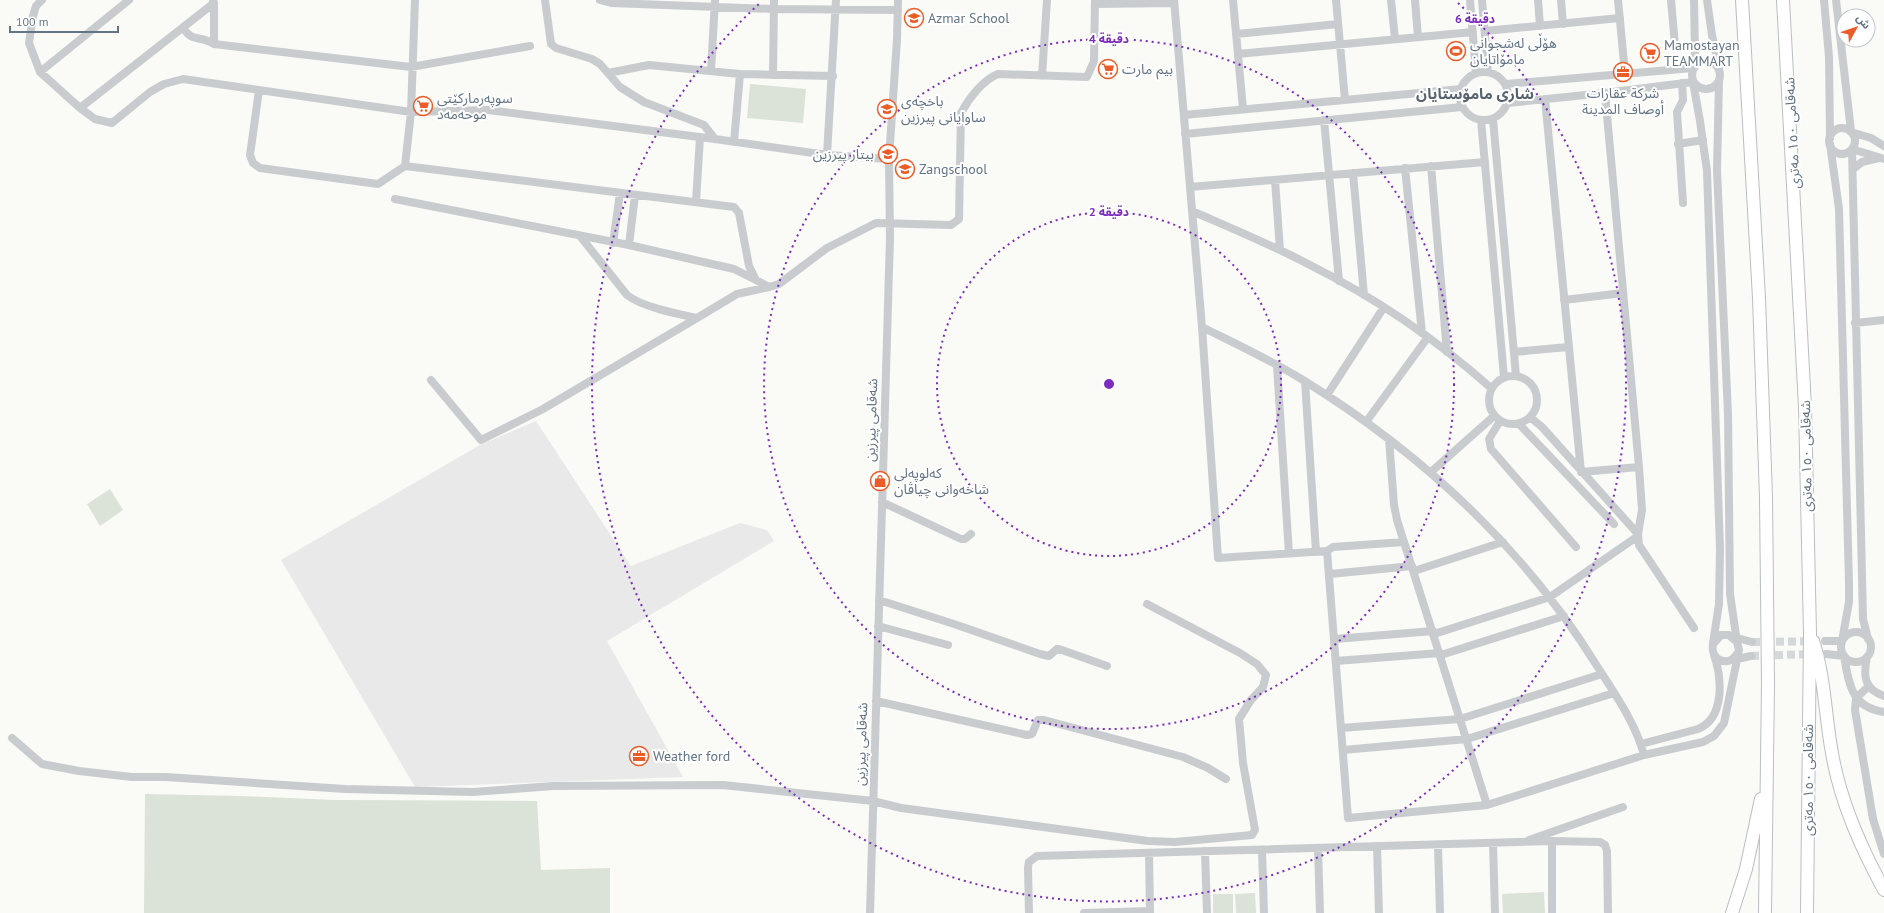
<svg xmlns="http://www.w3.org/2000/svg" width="1884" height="913" font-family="'PT Sans','Noto Sans Arabic',sans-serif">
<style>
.built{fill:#e8e9e8}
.green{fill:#dbe2d8}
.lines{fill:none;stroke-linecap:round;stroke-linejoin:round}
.minor-tunnel{stroke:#d4d8da;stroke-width:8;stroke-dasharray:8 4;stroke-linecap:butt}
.highway-casing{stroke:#babec1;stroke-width:14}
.minor{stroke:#c8cccf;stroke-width:8}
.highway{stroke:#fff;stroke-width:12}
.ring{fill:none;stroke:#7b2cbf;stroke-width:2;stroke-dasharray:2 4}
.labels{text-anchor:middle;stroke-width:4;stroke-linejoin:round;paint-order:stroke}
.poi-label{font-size:14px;fill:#637484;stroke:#fff;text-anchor:start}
.street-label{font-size:14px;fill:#637484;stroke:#fff}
.neighbourhood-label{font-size:15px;font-weight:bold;fill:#56626e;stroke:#fff}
.centre{fill:#7b2cbf;stroke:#fff;stroke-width:2}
.ring-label{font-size:12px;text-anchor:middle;font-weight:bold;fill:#7b2cbf;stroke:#fff;stroke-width:4;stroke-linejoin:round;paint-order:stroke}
</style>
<rect width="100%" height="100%" fill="#fafaf7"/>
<path class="built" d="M536,421L631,566L740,523L767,530L774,541L607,641L683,777L415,787L281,560L480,445Z"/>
<path class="green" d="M750,84L806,89L803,123L747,118Z
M110,489L123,510L100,526L87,504Z
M145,794L240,796L336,800L537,801L541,870L610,868V913H144Z
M1544,892L1545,913H1503L1502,894Z
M1255,893L1256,913H1236L1235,894Z
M1213,894H1233V913H1213Z"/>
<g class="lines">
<path class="minor-tunnel" d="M1752,642L1825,641
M1751,656L1814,654"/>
<g class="highway-casing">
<path id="highway" d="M1742,0L1759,298L1766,497L1768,684L1765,913
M1783,0L1805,407L1810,633L1807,913
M1813,641C1825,677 1825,716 1832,753C1840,801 1861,848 1884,890
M1732,913L1746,869L1761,799"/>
</g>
<path class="minor" d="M42,0L36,6L33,16L29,43L40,72L80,108L95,119L112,123L150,92L164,84L183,79L411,112L488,110L715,139L827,155L889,159
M545,0L551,44L556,48L592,59L600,64L620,87L644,102L704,125L715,139
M600,0L611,3L774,9L898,10
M1174,0L1202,327L1218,558L1327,551L1333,547L1404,542
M1233,0L1243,109
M1336,0L1345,100
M1391,0L1395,39
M1415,0L1418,37
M1470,0L1476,73
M1482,0L1488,72
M1538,0L1540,26
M1561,0L1563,24
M1618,0L1625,73
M1671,0L1675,45
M1707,0L1712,35L1719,69
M1824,0L1829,57L1830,138
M1836,0L1851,131
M214,3V44
M1095,4L1174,3
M183,27C191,43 201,35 214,44L411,67L530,46
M1485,31L1620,18
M1236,34L1338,24
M1238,54L1473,32
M1692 75a14 14 0 1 1 28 0a14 14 0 1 1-28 0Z
M711,71L715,0
M1460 96a24 24 0 1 1 48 0a24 24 0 1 1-48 0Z
M40,72L129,0
M608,73L649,65L740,74L833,76
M773,75L774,0
M1042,76L1047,0
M1719,81L1717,170L1728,414L1730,594L1737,642
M1682,83L1683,100L1677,112L1683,203
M1506,84L1693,68L1695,52L1694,0
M259,90L250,155L253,163L260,168L378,184L405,166L734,207L739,213L749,266L756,280L769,287L779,284L827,248L876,223L951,225L959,219L961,113C969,98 983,80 998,74L1087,77L1094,61L1095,0
M1605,93L1639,467L1642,510L1638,534L1639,545L1643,551L1694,628
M1545,99L1581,472L1639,467
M1508,103L1605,93L1693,82L1700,121L1707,171L1720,549L1719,604L1713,643
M80,108L214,3L213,0
M1184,115L1461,89
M1493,119L1516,376
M1324,120L1339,281
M1481,120L1504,377
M1829 141a13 13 0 1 1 26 0a13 13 0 1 1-26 0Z
M1851,132L1871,138L1884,146
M1185,134L1462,107
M734,142L740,74
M1678,144L1703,140
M1852,149L1863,619L1868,639
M1852,149L1884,159
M827,155L836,0
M405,166L411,112L415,0
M1431,166L1447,352
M1405,168L1422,333
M1853,169L1862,162L1879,158
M1353,173L1364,295
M1275,180L1280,250
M1190,187L1485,162
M395,199L629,245L734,269L756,280
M696,202L700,137
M1192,211C1231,228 1270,244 1308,264C1374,297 1436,339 1491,388
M580,236L627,295C642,307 678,314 697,318L737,294L769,287
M613,243L620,193
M629,245L635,195
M1564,300L1623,293
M1855,323L1884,320
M1202,327C1236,344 1271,360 1303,380C1421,453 1524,548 1597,666C1615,694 1636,724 1644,755
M1514,352L1568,347
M1277,366L1289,554
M1489 400a24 24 0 1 1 48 0a24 24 0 1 1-48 0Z
M431,380L481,440L543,409L697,318
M1305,381L1316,552
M1327,395L1384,307
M1530,417L1542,427L1638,534
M1500,421L1489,439L1491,449L1576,547
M1366,422L1428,337
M1519,424L1614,524
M1389,439L1394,505L1397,520L1487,805
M1431,472L1494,416
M882,502L961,539H965L971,534
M1327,551L1348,818L1487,805L1644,755L1703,742L1714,736L1724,723L1739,650L1737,642L1729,635H1721L1713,644C1710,660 1728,668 1737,654
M1414,571L1503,542
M1330,574L1412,566
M879,600L954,624L1040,654L1049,656L1057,649H1059L1107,666
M878,626L948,645
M1841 647a15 15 0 1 1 30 0a15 15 0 1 1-30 0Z
M1434,634L1550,597L1638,536
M1733,637L1752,642
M1335,639L1433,631
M1825,641H1842L1849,602V584L1839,209L1830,144
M1826,654L1844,656C1849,684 1851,707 1884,712
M1441,655L1564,616
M1867,657C1863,676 1864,689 1884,696
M1733,660L1751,656
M1336,661L1440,653
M1868,687L1856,698L1855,710L1873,819L1884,854
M876,701L1027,735L1032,734L1038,720H1044L1183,757L1208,768L1226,779
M1341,728L1460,719L1602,674
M12,738L42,764L79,771L132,777H166L345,789L473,792L553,786L723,785L873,801L901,808L1148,841L1175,842L1252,835L1255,830L1243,763L1239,719L1251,700L1263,687L1266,675L1257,664L1240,653L1147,604
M1641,744L1698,729C1725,718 1722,678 1714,655
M1343,750L1467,739L1614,693
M1529,840L1623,807
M1552,841V913
M1493,843L1495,913
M1438,845L1440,913
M1377,846L1379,913
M1318,848L1320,913
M1262,850L1264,913
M1205,851L1207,913
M1149,853L1150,913
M870,913L890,237L889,159L897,39L898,0
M1029,913L1028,868L1029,862L1037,856L1552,841L1600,842L1605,845L1607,851L1608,913
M1084,913L1150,911"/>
<use href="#highway" class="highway"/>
</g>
<g class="ring">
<circle cx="1109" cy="384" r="172"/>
<circle cx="1109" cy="384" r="345"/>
<path d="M1458 3A517 517 0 1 1 760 3"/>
</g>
<defs>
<g id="school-ring" transform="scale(1)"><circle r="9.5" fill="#fff" stroke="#eb5c27" stroke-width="1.5"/><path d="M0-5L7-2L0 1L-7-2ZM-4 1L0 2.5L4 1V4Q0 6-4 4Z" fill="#eb5c27"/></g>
<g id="stadium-ring" transform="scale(1)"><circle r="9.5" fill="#fff" stroke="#eb5c27" stroke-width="1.5"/><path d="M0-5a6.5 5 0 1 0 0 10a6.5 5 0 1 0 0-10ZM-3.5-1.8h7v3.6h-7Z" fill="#eb5c27"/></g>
<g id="supermarket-ring" transform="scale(1)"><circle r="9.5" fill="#fff" stroke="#eb5c27" stroke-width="1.5"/><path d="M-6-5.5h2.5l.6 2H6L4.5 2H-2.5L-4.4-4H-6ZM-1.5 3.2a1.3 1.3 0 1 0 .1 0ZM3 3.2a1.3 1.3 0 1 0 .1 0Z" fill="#eb5c27"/></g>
<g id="office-ring" transform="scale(1)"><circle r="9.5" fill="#fff" stroke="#eb5c27" stroke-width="1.5"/><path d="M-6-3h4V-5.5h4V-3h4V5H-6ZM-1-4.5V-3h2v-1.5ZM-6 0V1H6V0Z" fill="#eb5c27"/></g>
<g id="shop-ring" transform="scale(1)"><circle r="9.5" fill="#fff" stroke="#eb5c27" stroke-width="1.5"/><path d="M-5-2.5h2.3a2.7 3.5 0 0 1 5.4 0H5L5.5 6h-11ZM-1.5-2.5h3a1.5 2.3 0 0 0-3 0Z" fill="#eb5c27"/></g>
</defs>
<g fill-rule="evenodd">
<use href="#school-ring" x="914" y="18"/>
<use href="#stadium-ring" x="1456" y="51"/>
<use href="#supermarket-ring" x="1650" y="53"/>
<use href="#supermarket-ring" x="1108" y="69"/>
<use href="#office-ring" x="1623" y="72"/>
<use href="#supermarket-ring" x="423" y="106"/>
<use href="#school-ring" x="887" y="109"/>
<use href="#school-ring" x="888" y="154"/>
<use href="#school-ring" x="905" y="169"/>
<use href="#shop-ring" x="880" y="481"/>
<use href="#office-ring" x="639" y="756"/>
</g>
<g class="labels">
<g class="poi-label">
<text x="928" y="23">Azmar School</text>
<text x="1470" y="48">هۆڵی لەشجوانی<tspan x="1470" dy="16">مامۆاتایان</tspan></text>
<text x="1664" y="50">Mamostayan<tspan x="1664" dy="16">TEAMMART</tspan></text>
<text x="1122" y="74">بیم مارت</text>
<text x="1623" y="98" text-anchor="middle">شركة عقارات<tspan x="1623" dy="16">أوصاف المدينة</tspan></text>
<text x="437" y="103">سوپەرمارکێتی<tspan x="437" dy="16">موحەمەد</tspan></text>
<text x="901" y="106">باخچەی<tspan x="901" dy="16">ساوایانی پیرزین</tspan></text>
<text x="874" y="159" text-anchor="end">بيتار پيرزين</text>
<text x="919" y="174">Zangschool</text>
<text x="894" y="478">کەلوپەلی<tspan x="894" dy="16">شاخەوانی چیاڤان</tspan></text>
<text x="653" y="761">Weather ford</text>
</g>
<g class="street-label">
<text transform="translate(1792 133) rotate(-93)" y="5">شەقامی ١٥٠ مەتری</text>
<text transform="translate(871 420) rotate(-88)" y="5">شەقامی پیرزین</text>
<text transform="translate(1806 456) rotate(-91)" y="5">شەقامی ١٥٠ مەتری</text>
<text transform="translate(861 744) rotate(-88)" y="5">شەقامی پیرزین</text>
<text transform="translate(1808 780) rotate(-90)" y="5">شەقامی ١٥٠ مەتری</text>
</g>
<g class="neighbourhood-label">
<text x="1475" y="99">شاری مامۆستایان</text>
</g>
</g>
<circle cx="1109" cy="384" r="6" class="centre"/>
<g class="ring-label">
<text x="1475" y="23">6 دقيقة</text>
<text x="1109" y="43">4 دقيقة</text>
<text x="1109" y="216">2 دقيقة</text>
</g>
<g transform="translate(1856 28) rotate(50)"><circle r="19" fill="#ffffff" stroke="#c1c7ce"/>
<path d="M0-3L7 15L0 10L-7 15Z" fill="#eb5c27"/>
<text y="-6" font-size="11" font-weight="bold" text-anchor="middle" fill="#637484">ش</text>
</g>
<path d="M10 26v6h108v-6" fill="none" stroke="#637484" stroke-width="2"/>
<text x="16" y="26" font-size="12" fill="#637484" stroke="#ffffff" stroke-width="3" paint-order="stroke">100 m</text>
</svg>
